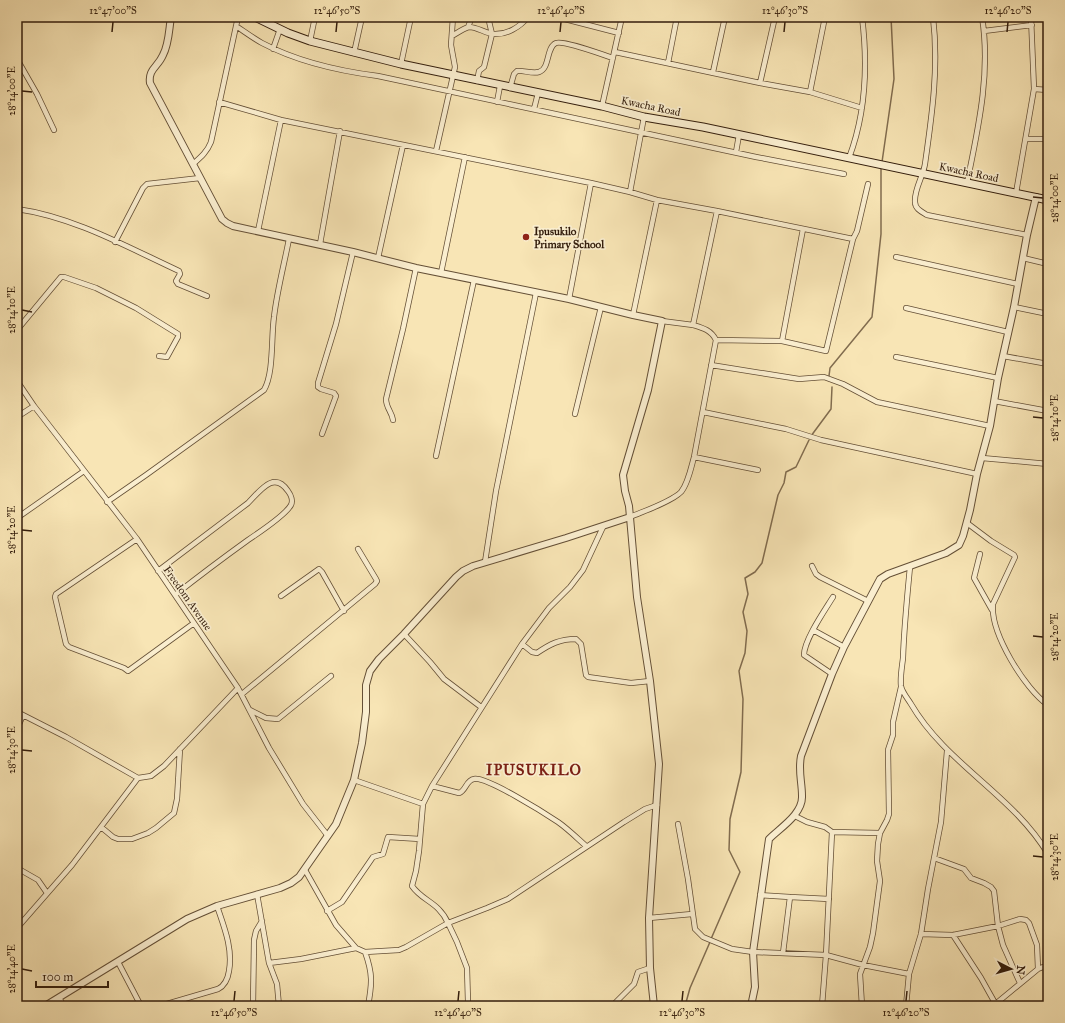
<svg xmlns="http://www.w3.org/2000/svg" width="1065" height="1023" font-family="'IM FELL Great Primer',serif">
<style>
.lines{fill:none;stroke-linecap:round;stroke-linejoin:round}
.stream{stroke:#816c4f;stroke-width:1.5}
.minor-casing{stroke:#644f36;stroke-width:6}
.tertiary-casing{stroke:#644f36;stroke-width:8}
.secondary-casing{stroke:#331d0c;stroke-width:9}
.minor{stroke:#faeecf;stroke-width:4.5}
.tertiary{stroke:#faeecf;stroke-width:6}
.secondary{stroke:#faeecf;stroke-width:7}
.ticks{fill:none;stroke:#331d0c;stroke-width:1.5}
.poi-dot{fill:#8f2418;stroke:#faeecf;stroke-width:1.5}
.labels{text-anchor:middle;stroke-width:3.5;stroke-linejoin:round;paint-order:stroke}
.street-label{font-size:11px;fill:#331d0c;stroke:#faeecf}
.poi-label{font-size:11px;font-weight:bold;fill:#331d0c;stroke:#faeecf;text-anchor:start}
.district-label{font-size:15px;font-weight:bold;letter-spacing:1px;fill:#7a1f14;stroke:#faeecf}
.neatline{fill:none;stroke:#331d0c;stroke-width:1.5}
.ticks-label{font-size:10px;text-anchor:middle;fill:#331d0c}
</style>
<rect width="100%" height="100%" fill="#f8e5b5"/>
<filter id="stains"><feTurbulence type="fractalNoise" baseFrequency=".005" numOctaves="4"/><feColorMatrix values="0 0 0 0 .2 0 0 0 0 .09 0 0 0 0 .02 0 0 0 .5 -.17"/></filter>
<radialGradient id="worn" r=".72"><stop offset=".6" stop-color="#630" stop-opacity="0"/><stop offset="1" stop-color="#630" stop-opacity=".3"/></radialGradient>
<g class="lines">
<path class="stream" d="M882,162L894,79L891,17
M829,376L830,368L872,317L881,234V168
M811,436L831,409L832,387
M711,939L740,872L729,850L730,819L741,772L743,699L739,671L745,653L747,631L743,612L748,594L745,578L755,572L762,563L778,495L784,483L786,472L796,467L809,440
M685,1006L690,988L710,942"/>
<g class="minor-casing">
<path id="minor" d="M557,17L619,33
M933,17C939,67 932,115 925,164C923,177 914,189 915,202C915,209 922,212 927,215L1027,235
M236,26C245,32 253,38 262,43C298,62 339,71 378,76L756,157L844,174
M468,27L472,17
M984,31L1032,25
M452,36C457,33 464,28 469,27C477,27 485,33 493,34C507,35 520,27 528,17
M310,41L315,17
M273,49L280,29
M615,52L760,83L810,92L862,108
M354,53L362,17
M17,59L37,94L54,130
M668,63L677,17
M401,64L411,17
M713,72L725,17
M477,81L479,71L484,67L492,34L488,17
M760,83L775,17
M510,88L514,74L517,71C523,70 532,74 539,72C550,69 546,47 556,43C564,40 603,55 613,58
M1034,89L1048,90
M810,92L825,17
M219,102L281,120L591,183L630,192L657,200L717,211L853,239
M497,102L500,86
M602,106L622,17
M534,109L538,93
M1026,139H1048
M436,151L455,67L451,45L453,17
M736,152L739,135
M849,158C866,113 868,65 862,17
M193,164C201,157 207,152 211,142L238,17
M967,183C978,129 991,73 982,17
M630,192L644,117
M1016,193L1034,89L1031,17
M17,209C74,217 127,247 179,271L180,274L176,281L178,284L207,296
M803,229L782,341L826,351L853,239L857,231L868,184
M258,231L281,120
M115,242L143,188L147,184L200,178
M320,244L340,131
M896,257L1018,284
M378,258L403,145
M1023,258L1048,264
M441,273L465,157
M569,299L591,183
M1014,307L1048,314
M906,308L1008,332
M633,315L657,200
M662,321L693,325L717,211
M17,330L61,277H64L96,288L136,308L178,334V337L167,357L159,356
M716,340L782,341
M1003,356L1048,364
M896,357L998,378
M711,365L799,379L824,377L843,384L877,402L990,426
M17,381L34,406L137,539L238,688L269,748L303,804L328,836
M994,401L1048,411
M703,412L786,429L821,440L977,474
M575,414L601,307
M17,417L34,406
M393,420C392,412 386,408 386,399L403,329L416,268
M322,434L336,396L334,393L321,389L318,387V383L336,324L353,252
M436,456L474,280
M694,457L758,470
M982,458L1048,464
M107,502L146,475L264,390C274,373 271,337 274,317C277,291 284,265 289,239
M630,517C644,511 671,502 681,492C688,484 691,468 694,457L716,340C711,330 703,328 693,325
M17,518L84,471
M967,523L991,541L1014,555L1015,557L993,604C990,633 1025,689 1048,705
M137,539L56,594L55,597L66,644L69,647L124,668L128,671L194,623
M980,554L974,578L992,610
M485,562L496,491L536,293
M812,566L816,574L820,577L868,601
M910,567C907,598 904,628 903,658C902,667 900,677 901,686C902,692 908,699 911,704C946,764 1013,795 1048,854
M158,571L248,503C260,491 274,470 288,491C291,495 293,501 291,505C286,514 257,534 248,540C223,558 199,576 175,595
M281,596L319,569L322,572L344,611
M813,630L844,647
M404,634L430,662L444,679L481,707
M522,644L532,652L537,653C550,644 560,639 576,639L581,644L586,675L588,677L631,683L650,681
M832,674L804,655C804,640 825,610 833,597
M242,694L375,584L377,581L376,579L358,549
M250,710L266,718L278,719L331,676
M17,712L66,737L138,778
M17,729L23,715
M354,780L423,804
M432,786L459,793C466,791 466,780 474,779C486,776 546,814 558,822C568,829 577,838 586,846
M795,816L807,822L825,827L832,832L826,955L822,1006
M678,824L688,879L695,929L703,937L732,949L753,952L826,955L863,965L909,974
M101,827L113,837L118,839H132L148,833L156,828L174,813L177,799L180,749
M832,832L880,833
M934,858L964,869L971,878L984,883L991,887L994,891L998,926L1003,945L1020,983
M17,868L38,880L47,893
M305,870L336,925L356,948L365,952C373,974 372,984 368,1006
M257,894L269,963L277,984L279,1006
M760,895L790,897
M327,911L342,902L373,857L383,854L388,837L420,839
M649,918L692,914
M17,928L72,865L138,778L151,776L164,766L238,688
M921,934L953,935L998,926L1020,919L1026,920L1029,923L1037,945L1038,969
M953,935L981,978L995,1003
M365,952L399,950L406,947L448,923C439,902 422,901 412,886L416,871L419,851L423,804L432,786L522,644L549,608L570,587L583,570L603,527
M783,953L790,897L829,899
M118,962L141,1006
M269,963L301,959L356,948
M59,998L64,1006
M160,1006L218,989C226,985 228,978 229,971C233,948 224,927 217,906
M253,1006L254,940L256,931L262,921
M466,1006L468,1002L467,968L457,942L448,923L487,908L508,899L624,822L645,809L657,805
M612,1006L634,984L638,972L650,968
M862,1006L860,974L870,947L873,933L880,881L877,861L878,844L880,833L887,820L889,814L888,750L893,735V722L901,687
M906,1006L909,974L921,934L928,889L941,822L947,751
M993,1006L1038,969L1048,965"/>
</g>
<g class="tertiary-casing">
<path id="tertiary" d="M171,17C169,29 169,44 163,55C158,67 148,69 150,83L222,219L227,223L233,226L353,252L416,268L569,299L633,315L662,321L648,390L623,475L625,491L629,506L637,597L650,681L659,764L649,918L650,968L654,1006
M45,1006L187,919L217,906L280,888L291,883L299,877L336,824L354,780L362,743L366,712V685L370,671L379,659L404,634L456,577L463,571L473,566L566,538L630,517
M751,1006L755,987L753,952L769,839C780,828 803,814 802,796C802,782 798,771 801,756L832,674L844,647L880,579L888,574L946,553L959,545L963,536L970,510L977,474L990,426L998,378L1014,307L1027,235L1036,197"/>
</g>
<g class="secondary-casing">
<path id="secondary" d="M255,17L288,33L310,41L401,64L602,106L644,117L703,127L1048,200"/>
</g>
<use href="#minor" class="minor"/>
<use href="#tertiary" class="tertiary"/>
<use href="#secondary" class="secondary"/>
</g>
<path class="ticks" d="M112,32L113,22M336,32L337,22M560,32L561,22M784,32L785,22M1007,32L1008,22M22,91L32,92M1033,197L1043,198M22,310L32,312M1033,417L1043,418M22,530L32,531M1033,636L1043,637M22,750L32,751M1033,856L1043,857M22,969L32,971M234,1001L235,991M458,1001L459,991M682,1001L683,991M906,1001L907,991"/>
<circle class="poi-dot" cx="526" cy="237" r="4"/>
<g class="labels">
<g class="street-label">
<text transform="translate(651 106) rotate(12)" y="4">Kwacha Road</text>
<text transform="translate(969 172) rotate(12)" y="4">Kwacha Road</text>
<text transform="translate(188 598) rotate(55)" y="4">Freedom Avenue</text>
</g>
<g class="poi-label">
<text x="534" y="235">Ipusukilo<tspan x="534" dy="13">Primary School</tspan></text>
</g>
<g class="district-label">
<text x="534" y="775">IPUSUKILO</text>
</g>
</g>
<rect width="1065" height="1023" fill="none" stroke="#f8e5b5" stroke-width="44"/>
<g transform="translate(1011 969) rotate(96)" stroke="#faeecf" stroke-width="3" paint-order="stroke">
<path d="M0-3L7 15L0 10L-7 15Z" fill="#331d0c"/>
<text y="-6" font-size="11" font-weight="bold" text-anchor="middle" fill="#331d0c">N</text>
</g>
<path d="M36 981v6h72v-6" fill="none" stroke="#331d0c" stroke-width="2"/>
<text x="42" y="981" font-size="12" fill="#331d0c" stroke="#faeecf" stroke-width="3" paint-order="stroke">100 m</text>
<rect x="22" y="22" width="1021" height="979" class="neatline"/>
<g class="ticks-label">
<text x="113" y="14">12°47'00"S</text>
<text x="337" y="14">12°46'50"S</text>
<text x="561" y="14">12°46'40"S</text>
<text x="785" y="14">12°46'30"S</text>
<text x="1008" y="14">12°46'20"S</text>
<text transform="translate(11 91) rotate(-90)" y="4">28°14'00"E</text>
<text transform="translate(1054 198) rotate(-90)" y="4">28°14'00"E</text>
<text transform="translate(11 310) rotate(-90)" y="4">28°14'10"E</text>
<text transform="translate(1054 418) rotate(-90)" y="4">28°14'10"E</text>
<text transform="translate(11 530) rotate(-90)" y="4">28°14'20"E</text>
<text transform="translate(1054 637) rotate(-90)" y="4">28°14'20"E</text>
<text transform="translate(11 750) rotate(-90)" y="4">28°14'30"E</text>
<text transform="translate(1054 857) rotate(-90)" y="4">28°14'30"E</text>
<text transform="translate(11 969) rotate(-90)" y="4">28°14'40"E</text>
<text x="234" y="1016">12°46'50"S</text>
<text x="458" y="1016">12°46'40"S</text>
<text x="682" y="1016">12°46'30"S</text>
<text x="906" y="1016">12°46'20"S</text>
</g>
<rect width="100%" height="100%" filter="url(#stains)"/>
<rect width="100%" height="100%" fill="url(#worn)"/>
</svg>
